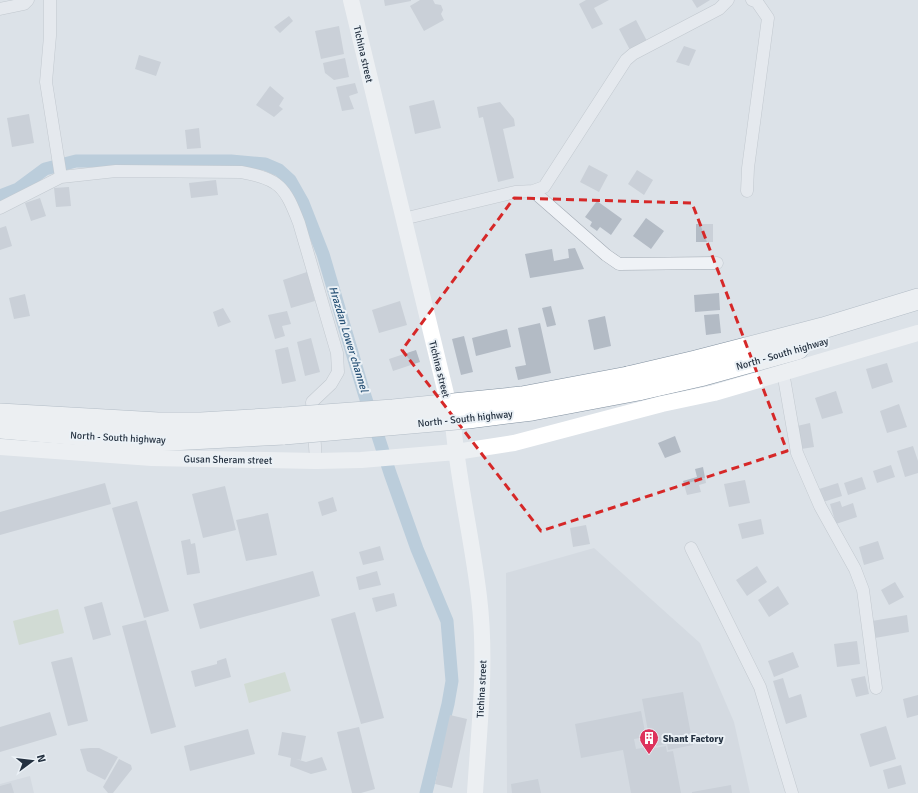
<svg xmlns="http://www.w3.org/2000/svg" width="918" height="793" font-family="Signika,sans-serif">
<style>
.built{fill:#cad1da}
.grass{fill:#c4d3bc}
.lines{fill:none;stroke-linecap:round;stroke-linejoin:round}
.canal{stroke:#92b4cd;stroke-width:13}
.building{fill:#b3bbc5}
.street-casing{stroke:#a1a9b2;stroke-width:13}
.highway-casing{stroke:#8291a0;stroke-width:22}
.street{stroke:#eff2f6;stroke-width:12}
.secondary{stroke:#fff;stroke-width:16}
.highway{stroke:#fff;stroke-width:21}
.highway-bridge-casing{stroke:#8291a0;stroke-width:22;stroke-linecap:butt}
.highway-bridge{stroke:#fff;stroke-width:21}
.marked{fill:none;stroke:#d62828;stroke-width:3;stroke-dasharray:8 5;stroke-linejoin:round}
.labels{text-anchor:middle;stroke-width:4;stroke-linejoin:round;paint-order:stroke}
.street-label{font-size:10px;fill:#243140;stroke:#ebf1f6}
.poi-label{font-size:10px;font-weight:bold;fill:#243140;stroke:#ebf1f6;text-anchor:start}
.water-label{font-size:11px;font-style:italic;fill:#2a5478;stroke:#ebf1f6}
</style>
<rect width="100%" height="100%" fill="#dce2e8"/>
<path class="built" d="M594,548L700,643L734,722L750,793H507L506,573Z
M30,776L34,793H0V784Z"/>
<path class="grass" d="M58,609L64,633L19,645L13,621Z
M285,672L291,691L249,703L244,684Z"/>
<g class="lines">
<path class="canal" d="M0,196L18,189L45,169L76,161H231L265,164L279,170L290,180L303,203L323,254L364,393L390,473L417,549L447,621L452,681L448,704L426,793"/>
</g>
<path class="building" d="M384,0H411V1L385,6Z
M420,0H433L435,4L441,5L443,10L441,14L444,20L424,31L410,6Z
M586,0H609L594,8L603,24L592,29L579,4Z
M692,0H710L697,8Z
M289,16L293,21L280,33L274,27Z
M636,20L647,41L630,50L619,29Z
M339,26L344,54L321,59L315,31Z
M684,46L696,50L689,66L676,62Z
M139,55L161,62L156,76L135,69Z
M345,58L349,77L334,80L325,73L323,63Z
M355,83L358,93L349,96L354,109L342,111L336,87Z
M270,86L284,98L279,106L283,109L274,117L256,105Z
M434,100L441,128L415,134L409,106Z
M500,102L514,119L515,126L503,129L514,178L498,182L483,117L479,118L477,107Z
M29,114L34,143L12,147L7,118Z
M199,128L201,148L187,149L185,130Z
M589,165L608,175L599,192L580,182Z
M637,170L653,180L644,195L628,184Z
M216,180L218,195L191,198L189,183Z
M69,187L71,206L56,207L54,188Z
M40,198L46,216L31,221L25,203Z
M597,201L622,219L611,235L600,227L597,231L590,226L592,222L585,217Z
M646,218L664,231L651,249L633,236Z
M696,224H713V242H696Z
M6,226L12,246L0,250V228Z
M575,248L584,269L530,278L525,254L552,249L554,261L569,258L568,249Z
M307,272L315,301L291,308L283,280Z
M719,293L720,310L695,312L694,295Z
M25,294L30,316L14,319L9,298Z
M400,301L407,325L379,333L372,310Z
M551,306L556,325L547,327L542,308Z
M223,308L231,322L218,327L213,312Z
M287,311L291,324L282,326L285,336L275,339L268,315Z
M719,314L721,333L706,335L704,315Z
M605,316L611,346L594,350L588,320Z
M540,323L551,373L518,380L515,367L526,365L518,328Z
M507,329L511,347L476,356L472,338Z
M464,336L473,372L461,375L452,339Z
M311,338L320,372L305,376L297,342Z
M288,347L296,381L282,384L275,350Z
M416,350L420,362L393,371L389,359Z
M887,363L893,382L872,389L866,369Z
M836,391L843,413L822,419L815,398Z
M899,404L907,427L887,433L880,411Z
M810,423L814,447L801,449L797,426Z
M675,436L681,452L665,458L658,443Z
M913,446L918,461V473L905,477L897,451Z
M891,465L895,477L877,483L873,471Z
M703,467L706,483L699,485L701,492L687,495L683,481L697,477L695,469Z
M862,477L866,489L848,495L844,483Z
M745,480L750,503L729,507L724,484Z
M105,483L111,504L0,535V512Z
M838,483L842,496L823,502L819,489Z
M225,486L236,530L203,538L192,494Z
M333,497L337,511L322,516L318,502Z
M137,501L169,611L144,618L112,508Z
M840,501L842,507L853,503L857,517L836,524L830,504Z
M268,513L277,555L246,561L236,520Z
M761,519L764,534L742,539L738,524Z
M586,525L590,544L573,547L570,528Z
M190,539L191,544L195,543L200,573L187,575L181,541Z
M878,541L884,559L864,565L859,547Z
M380,546L384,560L363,565L359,552Z
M757,566L767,582L747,596L736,580Z
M313,571L320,596L200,629L193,604Z
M377,571L381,585L359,590L356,577Z
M895,582L904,597L889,605L881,590Z
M778,586L789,604L769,617L758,600Z
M394,593L397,606L376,612L372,598Z
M102,602L111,635L93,640L84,607Z
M355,612L384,718L361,724L331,619Z
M907,615L909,632L875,638L872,621Z
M146,620L176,727L151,734L122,626Z
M857,641L860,664L837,667L834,644Z
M793,652L799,667L774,677L768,661Z
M72,657L88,721L68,726L51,662Z
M226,658L231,677L195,687L191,671L217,664V661Z
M865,676L869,694L856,697L851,679Z
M783,678L789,698L801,694L807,717L786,724L773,681Z
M683,692L693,745L668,750L667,744L651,747L642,699Z
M918,695V715L907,718L903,699Z
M641,711L646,737L634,739L636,749L648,747L649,749L666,746L667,752L673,751L681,793H631L623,750L581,758L575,724Z
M50,712L57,735L0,752V727Z
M450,715L467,719L452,788L435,784Z
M886,726L896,759L870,767L860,734Z
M359,727L375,789L361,793H352L337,732Z
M248,729L255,754L190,771L184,746Z
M282,732L306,736L301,760L296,759L306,762L322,757L327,770L311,774L290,766L291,758L278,755Z
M90,748H99L118,757L105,780L87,771L80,749Z
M119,759L131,765L132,769L113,793H108L103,787Z
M901,765L906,784L888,789L883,770Z
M538,779L541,793H512L511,784Z
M11,783L14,793H0V786Z
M731,785L732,793H692V792Z"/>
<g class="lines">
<g class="street-casing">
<path id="street" d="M0,9L24,4L28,0
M61,177L116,171L241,172C280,179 285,187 299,223L337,353L338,372L331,384L312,402L316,461
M533,191L544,187L626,60L633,54L719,9L728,0
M747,191L748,168L768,18L757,2L752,0
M0,208L61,177L46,82L50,36V0
M403,219L515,192L533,191L606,255L619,264L717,263
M783,372L797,453L820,506L855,569L863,590L876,688
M691,548L760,687L792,793"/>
</g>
<g class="highway-casing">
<path id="highway" d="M628,377L696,361L823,328L918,299
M638,390L704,375L798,349
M0,414L158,423H201L284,418
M0,428L152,441L284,434"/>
</g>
<use href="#street" class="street"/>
<path class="secondary" d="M351,0L453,423C458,481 472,538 479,597C487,662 479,728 475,793
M0,447L152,458L316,461L361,460L456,452L514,443L662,404L714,393L918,333"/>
<use href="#highway" class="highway"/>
<g class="highway-bridge-casing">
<path id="highway-bridge" d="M284,418L393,410L522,397L628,377
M284,434L468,418L532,410L638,390"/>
</g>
<use href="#highway-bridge" class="highway-bridge"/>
</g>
<path d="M0 0H918V793H0ZM514,198L692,203L787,451L541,531L402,350Z" fill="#dce2e8" fill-opacity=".55" fill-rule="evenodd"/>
<path class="marked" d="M514,198L692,203L787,451L541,531L402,350Z"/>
<defs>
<g id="building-pin" transform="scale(1)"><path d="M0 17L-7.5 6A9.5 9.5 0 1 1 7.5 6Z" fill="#dd325c" stroke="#ebf1f6"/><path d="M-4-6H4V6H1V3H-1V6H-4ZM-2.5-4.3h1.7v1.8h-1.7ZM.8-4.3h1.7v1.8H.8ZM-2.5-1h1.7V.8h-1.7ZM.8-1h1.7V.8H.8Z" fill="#fff"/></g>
</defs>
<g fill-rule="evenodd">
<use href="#building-pin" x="649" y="738"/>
</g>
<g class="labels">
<g class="street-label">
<text transform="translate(364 54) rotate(77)" y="4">Tichina street</text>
<text transform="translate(782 353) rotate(-16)" y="4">North - South highway</text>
<text transform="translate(440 369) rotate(76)" y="4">Tichina street</text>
<text transform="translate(465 418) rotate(-6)" y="4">North - South highway</text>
<text transform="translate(118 437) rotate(3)" y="4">North - South highway</text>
<text transform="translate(228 459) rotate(1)" y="4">Gusan Sheram street</text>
<text transform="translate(481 689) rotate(-87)" y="4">Tichina street</text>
</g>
<g class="poi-label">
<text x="663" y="742">Shant Factory</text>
</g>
<g class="water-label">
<text transform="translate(349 339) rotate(73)" y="4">Hrazdan Lower channel</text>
</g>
</g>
<g transform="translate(32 761) rotate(75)" stroke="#ebf1f6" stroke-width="3" paint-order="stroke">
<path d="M0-3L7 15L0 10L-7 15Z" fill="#243140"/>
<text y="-6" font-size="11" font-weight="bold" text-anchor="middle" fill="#243140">N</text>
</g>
</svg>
